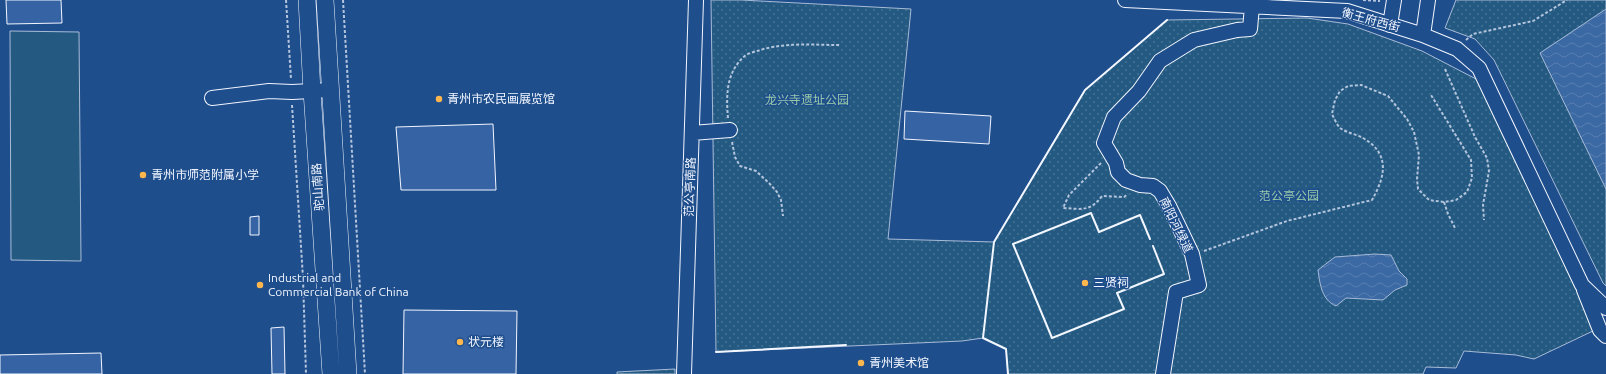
<svg xmlns="http://www.w3.org/2000/svg" width="1606" height="374" font-family="Ubuntu,'Noto Sans SC',sans-serif">
<style>
.grass{fill:#245a82;stroke:#a8bbd7}
.park{fill:url(#park-dots);stroke:#a8bbd7}
.water{fill:url(#water-waves);stroke:#a8bbd7}
.building{fill:#3563a3;stroke:#f2f6ff}
.lines{fill:none;stroke-linecap:round;stroke-linejoin:round}
.minor-casing{stroke:#f2f6ff;stroke-width:16}
.major-casing{stroke:#f2f6ff;stroke-width:18}
.path{stroke:#b3c4dc;stroke-width:2;stroke-dasharray:3 2;stroke-linecap:butt}
.minor{stroke:#1f4e8c;stroke-width:14}
.major{stroke:#1f4e8c;stroke-width:17}
.wall{stroke:#f2f6ff;stroke-width:2}
.poi-dot{fill:#ffb74d;stroke:#1f4e8c;stroke-width:1.5}
.labels{text-anchor:middle;stroke-width:3;stroke-linejoin:round;paint-order:stroke}
.street-label{font-size:12px;fill:#f2f6ff;stroke:#1f4e8c}
.poi-label{font-size:12px;fill:#f2f6ff;stroke:#1f4e8c;text-anchor:start}
.park-label{font-size:12px;fill:#97c8a6;stroke:#1f4e8c}
</style>
<defs>
<pattern id="park-dots" width="8" height="8" patternUnits="userSpaceOnUse"><rect width="8" height="8" fill="#245a82"/><path d="M2 2h.1M6 6h.1" fill="none" stroke="#447295" stroke-width="1.8" stroke-linecap="round"/></pattern>
<pattern id="water-waves" width="16" height="10" patternUnits="userSpaceOnUse"><rect width="16" height="10" fill="#3b69a3"/><path d="M0 5q4-4 8 0t8 0" fill="none" stroke="#587fb1"/></pattern>
</defs>
<rect width="100%" height="100%" fill="#1f4e8c"/>
<path class="grass" d="M10,31L79,32L81,261L11,260Z"/>
<path class="park" d="M711,0H741L911,9L888,239L994,242L1085,90L1167,20L1307,18L1348,24L1422,51L1478,80L1595,330L1534,359L1516,355L1464,351L1456,368L1426,367L1423,374H1008L1006,349L983,338L962,341L716,352Z
M1456,0H1606V286L1603,283L1494,60L1475,39L1445,28Z
M675,369V374H617V372Z"/>
<path class="water" d="M1606,9V189L1540,53Z
M1375,254L1391,255L1399,271L1407,279V285L1395,290L1383,300L1346,298L1336,306C1322,300 1320,285 1318,270L1335,257Z"/>
<path class="building" d="M6,0H61L62,23L7,24Z
M905,111L991,116L989,144L904,139Z
M493,124L496,190H401L396,127Z
M259,216V235H250V217Z
M404,310L517,311L516,374H403Z
M284,327L285,374H272L271,328Z
M101,353L102,374H0V355Z"/>
<g class="lines">
<g class="minor-casing">
<path id="minor" d="M1125,0L1347,11L1423,35L1457,49L1479,68L1582,285L1606,308
M1390,25L1394,0
M1423,35L1428,0
M212,98L269,91L292,92L331,90
M692,133L730,130
M1584,290L1600,330L1606,336
M684,374L696,0
M1163,374L1176,292L1199,285L1192,254L1169,206L1160,191L1153,186L1140,185L1126,180L1118,172L1116,163L1104,143L1114,117L1139,91L1160,61L1194,40L1237,30L1250,29L1252,6"/>
</g>
<g class="major-casing">
<path id="major" d="M307,0L312,91L331,374
M325,0L348,374"/>
</g>
<path class="path" d="M286,0L291,79
M343,0L365,374
M1363,0L1380,1
M1466,40L1473,34L1533,21L1567,0
M1445,69L1475,137L1487,158L1489,171L1483,205L1484,220
M292,105L303,278L306,374
M728,118C726,95 726,71 746,55C749,53 754,52 757,51C784,42 813,45 840,45
M732,142L735,157L740,166L756,171L769,183L777,192L781,200L783,216
M1101,163L1069,195L1063,208C1082,209 1090,212 1102,196L1124,197L1128,194
M1444,202L1448,214L1455,228
M1204,251L1287,221L1372,200C1385,177 1391,154 1363,138C1356,134 1347,133 1340,128C1337,125 1334,118 1332,114L1335,100L1340,91L1348,86L1361,85L1388,96L1407,119L1414,132L1419,155L1417,179L1418,189L1429,200L1444,202L1456,200L1467,192L1472,178L1471,160L1431,95"/>
<use href="#minor" class="minor"/>
<use href="#major" class="major"/>
<path class="wall" d="M1150,239L1140,215L1099,232L1091,213L1013,244L1052,338L1124,309L1117,293L1164,274L1153,246
M716,352L846,345
M1008,374L1006,349L983,338L994,242L1085,90L1167,20"/>
</g>
<g class="poi-dot">
<circle cx="439" cy="99" r="4"/>
<circle cx="143" cy="175" r="4"/>
<circle cx="1085" cy="283" r="4"/>
<circle cx="260" cy="285" r="4"/>
<circle cx="460" cy="342" r="4"/>
<circle cx="861" cy="363" r="4"/>
</g>
<g class="labels">
<g class="street-label">
<text transform="translate(1371 20) rotate(15)" y="4">衡王府西街</text>
<text transform="translate(318 187) rotate(-94)" y="4">驼山南路</text>
<text transform="translate(690 187) rotate(-88)" y="4">范公亭南路</text>
<text transform="translate(1176 225) rotate(64)" y="4">南阳河绿道</text>
</g>
<g class="poi-label">
<text x="447" y="103">青州市农民画展览馆</text>
<text x="151" y="179">青州市师范附属小学</text>
<text x="268" y="282">Industrial and<tspan x="268" dy="14">Commercial Bank of China</tspan></text>
<text x="1093" y="287">三贤祠</text>
<text x="468" y="346">状元楼</text>
<text x="869" y="367">青州美术馆</text>
</g>
<g class="park-label">
<text x="807" y="104">龙兴寺遗址公园</text>
<text x="1289" y="200">范公亭公园</text>
</g>
</g>
</svg>
